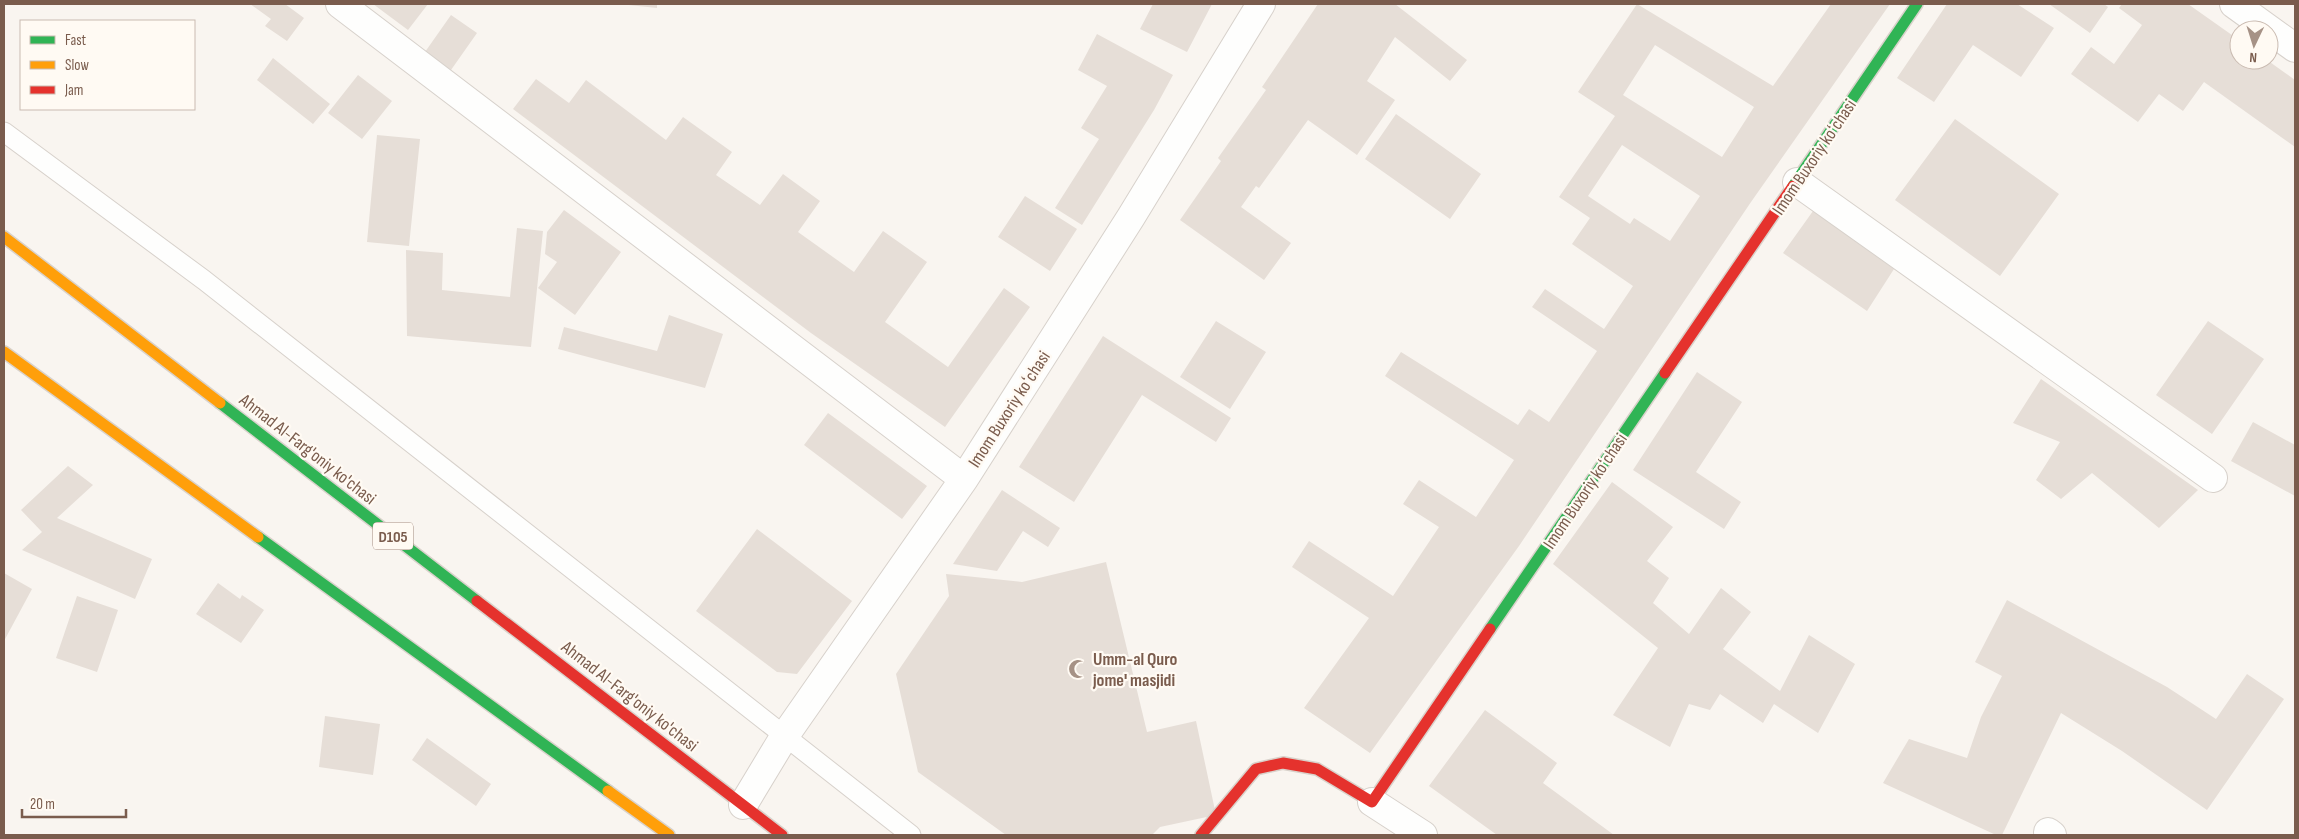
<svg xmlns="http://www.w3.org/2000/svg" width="2299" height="839" font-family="'Sofia Sans Condensed',sans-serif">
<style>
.building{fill:#e6ded7;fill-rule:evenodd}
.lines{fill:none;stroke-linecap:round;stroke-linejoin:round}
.lane-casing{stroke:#d7d1cb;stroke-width:21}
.street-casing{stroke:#d7d1cb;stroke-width:30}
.fast-casing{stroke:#d9d2cb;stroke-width:14}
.slow-casing{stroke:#d9d2cb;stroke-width:14}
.jam-casing{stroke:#d9d2cb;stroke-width:14}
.lane{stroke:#fefefd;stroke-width:19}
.street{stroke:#fefefd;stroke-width:28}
.fast{stroke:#30b455;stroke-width:11}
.slow{stroke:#ff9f0a;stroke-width:11}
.jam{stroke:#e5322d;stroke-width:11}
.labels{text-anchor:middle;stroke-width:4.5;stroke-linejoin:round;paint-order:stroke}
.shield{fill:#fffaf3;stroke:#a28b7f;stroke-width:1}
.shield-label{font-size:16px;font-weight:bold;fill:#7a5c4d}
.street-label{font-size:18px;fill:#7a5c4d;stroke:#fffaf3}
.poi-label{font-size:18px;font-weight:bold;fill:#7a5c4d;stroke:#fffaf3;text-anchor:start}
</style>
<rect width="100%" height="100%" fill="#f9f5f0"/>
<path class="building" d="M250,4H285L304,18L287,41L265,26L271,19Z
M373,4H428L408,30Z
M619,4H657V8Z
M1153,4H1212L1187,52L1140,29Z
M1318,4H1395L1467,60L1450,81L1395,37L1367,81L1395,100L1357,155L1308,120L1259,188L1256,186L1241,207L1291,243L1264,280L1180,220L1221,161L1218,158L1266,90L1262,87Z
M1637,4L1773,86L1831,4H1890L1751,202L1519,546L1370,753L1304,708L1369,618L1292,567L1309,541L1393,596L1439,527L1403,504L1419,480L1476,517L1514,460L1385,376L1401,352L1518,425L1529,409L1549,422L1597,351L1532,307L1545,289L1604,329L1633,286L1572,244L1590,218L1559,197L1615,116L1578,92ZM1655,45L1754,107L1722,157L1623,95ZM1622,145L1700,196L1670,241L1634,218L1630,224L1588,196Z
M1947,4H2017L2054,28L2021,77L1973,45L1934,102L1897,78Z
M2049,4H2104L2108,7L2090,33Z
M2122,4H2188L2239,40V60H2267L2295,80V147L2204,82L2183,111L2159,94L2138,122L2071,74L2091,47L2114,64L2142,25L2119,8Z
M451,15L477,33L451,70L425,52Z
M1097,34L1173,75L1154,110L1082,225L1055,208L1099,139L1081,128L1107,86L1078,70Z
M273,58L330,104L313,124L257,80Z
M358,75L392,101L362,139L328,113Z
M536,79L569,103L586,80L666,140L683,117L732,152L716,175L760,205L783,174L820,201L798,232L854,272L883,231L927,262L885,322L948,367L1004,288L1030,307L945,427L811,333L513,109Z
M1396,114L1481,174L1450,219L1365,159Z
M1955,119L2059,194L2000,276L1895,200Z
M377,135L420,139L409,246L367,242Z
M1025,196L1077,229L1050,271L998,237Z
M564,210L621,252L575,315L538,288L557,262L545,254L547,232Z
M1813,211L1894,269L1867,311L1783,253Z
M517,228L543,231L531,347L407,336L406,250L443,253L442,290L510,297Z
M669,315L723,334L705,388L558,349L564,327L657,351Z
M1216,321L1266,352L1230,409L1180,377Z
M2208,321L2264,359L2212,434L2156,395Z
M1103,336L1231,418L1216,442L1142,395L1074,502L1019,467Z
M1697,372L1742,402L1696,472L1741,502L1724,529L1633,470Z
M2041,379L2198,490L2159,528L2092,473L2061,499L2036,480L2060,442L2013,423Z
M828,413L927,486L902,519L804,445Z
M2253,422L2295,445V496L2231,461Z
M68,466L93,485L57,518L152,559L135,599L22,550L42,532L21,510Z
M1612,482L1673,527L1647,561L1669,578L1653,603L1689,634L1721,588L1751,612L1723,649L1780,691L1809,635L1855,664L1818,733L1774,704L1763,723L1720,694L1710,710L1689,704L1670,747L1613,715L1658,648L1553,564Z
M1002,490L1060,528L1048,547L1023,531L997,571L953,564Z
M757,529L852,601L797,674L777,672L696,611Z
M1106,562L1147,732L1196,721L1216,815L1160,827L1152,835H1006L918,772L896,674L949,596L946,574L1022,582Z
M4,573L32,589L4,641Z
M218,583L240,599L242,595L264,610L241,643L196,614Z
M77,596L118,610L97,672L56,658Z
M2007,600L2167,687L2216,719L2247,674L2284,699L2207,810L2122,751L2061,713L2002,835H1996L1883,783L1909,739L1967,758L1981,717L2002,676L1975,662Z
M1485,710L1557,763L1543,783L1614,835H1497L1429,786Z
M325,716L380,724L373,775L319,767Z
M427,738L491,784L476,806L412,760Z"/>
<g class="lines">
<g class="lane-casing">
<path id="lane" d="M4,132L204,280L911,835"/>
</g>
<g class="street-casing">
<path id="street" d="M340,4L964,479
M2234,4L2295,48
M1797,182L2213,478
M1372,802L1423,835
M743,805L784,737L964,479L1131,217L1261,4
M2048,832L2052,835"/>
</g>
<g class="fast-casing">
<path id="fast" d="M1793,186L1917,4
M220,403L477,601
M258,537L608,791
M1490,629L1665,373"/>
</g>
<g class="slow-casing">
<path id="slow" d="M4,237L220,403
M4,352L258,537
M608,791L669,835"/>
</g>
<g class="jam-casing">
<path id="jam" d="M1665,373L1793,186
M477,601L782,835
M1201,835L1256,769L1283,763L1317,769L1372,802L1490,629"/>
</g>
<use href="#lane" class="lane"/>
<use href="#street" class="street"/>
<use href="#fast" class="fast"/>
<use href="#slow" class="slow"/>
<use href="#jam" class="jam"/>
</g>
<defs>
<g id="mosque-bare" transform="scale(1.5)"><path d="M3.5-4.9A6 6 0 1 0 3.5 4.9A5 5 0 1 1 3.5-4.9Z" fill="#a69286" stroke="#fffaf3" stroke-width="2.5" paint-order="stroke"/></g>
</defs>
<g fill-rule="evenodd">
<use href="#mosque-bare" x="1078" y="669"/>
</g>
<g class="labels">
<rect class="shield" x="373" y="522.5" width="40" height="27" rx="4"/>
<g class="shield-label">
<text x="393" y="542">D105</text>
</g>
<g class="street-label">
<text transform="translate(1814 157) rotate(-56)" y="6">Imom Buxoriy koʻchasi</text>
<text transform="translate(1009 409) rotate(-57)" y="6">Imom Buxoriy koʻchasi</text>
<text transform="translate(308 449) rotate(38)" y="6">Ahmad Al-Farg'oniy ko'chasi</text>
<text transform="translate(1585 491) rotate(-56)" y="6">Imom Buxoriy koʻchasi</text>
<text transform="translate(630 696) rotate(38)" y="6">Ahmad Al-Farg'oniy ko'chasi</text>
</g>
<g class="poi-label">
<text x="1093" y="665">Umm-al Quro<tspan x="1093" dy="21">jome' masjidi</tspan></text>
</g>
</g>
<rect width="2299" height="839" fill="none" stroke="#7a5c4d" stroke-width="10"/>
<rect x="20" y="20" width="175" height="90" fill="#fffaf3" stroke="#cabbb1"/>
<rect x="30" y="36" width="25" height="8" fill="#30b455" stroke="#cabbb1"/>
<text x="65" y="45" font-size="15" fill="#7a5c4d">Fast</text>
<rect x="30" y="61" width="25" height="8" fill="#ff9f0a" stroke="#cabbb1"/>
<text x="65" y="70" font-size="15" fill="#7a5c4d">Slow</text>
<rect x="30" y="86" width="25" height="8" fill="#e5322d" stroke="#cabbb1"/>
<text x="65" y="95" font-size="15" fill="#7a5c4d">Jam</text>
<g transform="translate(2254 45) rotate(184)"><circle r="24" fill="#fffaf3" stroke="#cabbb1"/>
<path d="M0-4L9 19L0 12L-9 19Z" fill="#a69286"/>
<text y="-8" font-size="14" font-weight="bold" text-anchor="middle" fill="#7a5c4d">N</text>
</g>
<path d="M22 809v8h104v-8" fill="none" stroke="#7a5c4d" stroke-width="2.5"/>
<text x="30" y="809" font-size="15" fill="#7a5c4d" stroke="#fffaf3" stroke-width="4" paint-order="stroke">20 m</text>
</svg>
